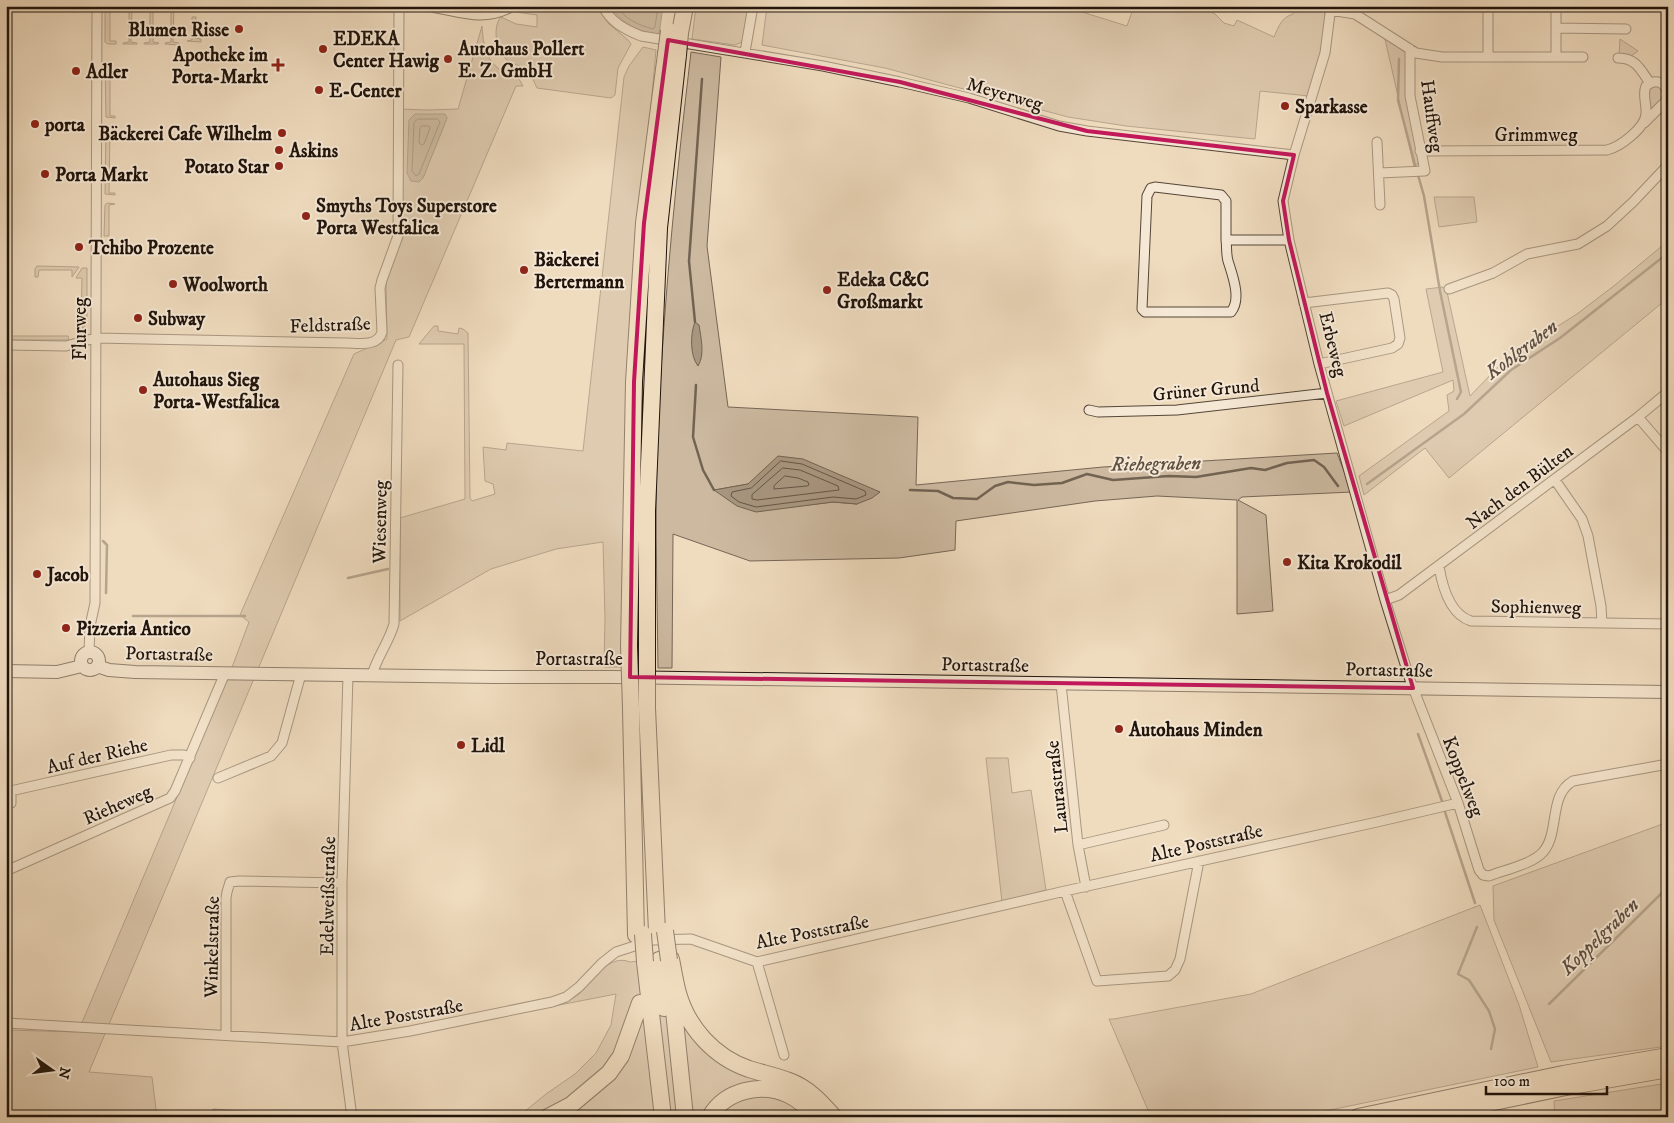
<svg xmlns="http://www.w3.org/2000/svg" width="1674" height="1123" font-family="'IM FELL DW Pica',serif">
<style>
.green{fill:#ccb9a0;stroke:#766656;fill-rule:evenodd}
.water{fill:#a99781;stroke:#726352}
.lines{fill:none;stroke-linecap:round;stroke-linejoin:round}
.shore{stroke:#645646;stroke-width:1}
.stream{stroke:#726352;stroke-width:2.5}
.street-casing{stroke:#544638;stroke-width:11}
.secondary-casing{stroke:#20140c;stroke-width:14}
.highway-casing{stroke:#20140c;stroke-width:18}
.street{stroke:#f5e8d5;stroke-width:9}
.secondary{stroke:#f5e8d5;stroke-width:12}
.highway{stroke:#efdbbe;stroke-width:16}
.highway-bridge-casing{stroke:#20140c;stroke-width:18;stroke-linecap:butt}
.highway-bridge{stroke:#efdbbe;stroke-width:16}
.marked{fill:none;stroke:#c2185b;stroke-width:4;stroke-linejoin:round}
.poi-dot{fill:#8f2418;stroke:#f5e8d5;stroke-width:2}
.labels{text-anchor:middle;stroke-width:4;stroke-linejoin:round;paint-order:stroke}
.poi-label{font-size:19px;font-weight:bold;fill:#20140c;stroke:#f5e8d5;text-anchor:start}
.street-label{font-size:19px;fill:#20140c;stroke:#f5e8d5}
.water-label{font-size:20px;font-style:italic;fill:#5e4f41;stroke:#f5e8d5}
</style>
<rect width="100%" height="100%" fill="#efdbbe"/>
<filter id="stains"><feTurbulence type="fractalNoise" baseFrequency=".004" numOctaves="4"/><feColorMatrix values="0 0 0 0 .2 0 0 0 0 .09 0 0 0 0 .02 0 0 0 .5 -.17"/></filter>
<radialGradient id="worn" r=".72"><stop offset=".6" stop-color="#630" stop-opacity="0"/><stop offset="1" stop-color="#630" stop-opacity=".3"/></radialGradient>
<path class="green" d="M105,6H110V41H116V44H108L105,42Z
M129,6H132L131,42L137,43V44H123V43L129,42Z
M150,6H153V42L159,43L158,44H144V43L150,42Z
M171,6H174L173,42L179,43V45L165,44V43L171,42Z
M521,6H596L609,24L628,40L631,44L618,68L615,95L611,98L537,88C534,82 532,76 527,71C522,65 513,65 507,60C496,51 492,27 501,17L516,24L537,27V15L515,12Z
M696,6H750L745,35L742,42L735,45L692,39Z
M767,6H1063L1127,26L1134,6H1197L1215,14L1224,23L1234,26L1237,20L1274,37C1279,26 1281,18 1293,14L1294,6H1325C1326,39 1318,65 1309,96L1260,91L1255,139L1126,126L1068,117L885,68L762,45Z
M192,17H196L195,38L201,39V42L187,41L192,40Z
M482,26C483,44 486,63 504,72C509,75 514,76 519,79L523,86H516L409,337L396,340L89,1072L152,1077L157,1117H6V1030L78,1032L234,662L249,622L240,615L354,354L387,339L386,279L401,235L400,109L427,110L458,109ZM444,114L447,118L423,178Z
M1385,39L1405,51L1406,56V97L1419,160L1417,165L1414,167Z
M1620,39L1638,51L1631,56H1619Z
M643,47L656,50L651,106L623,667H604L605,618L603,542L556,549L491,569L400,621V518L465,499L464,344H419L434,326H438V331L458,334L459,328L463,329L468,333L470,498L472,501L495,494L493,484L485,481L483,447L506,450L507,443L583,451L624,77L629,66Z
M691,52L721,57L707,246L728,407L918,417L916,485L1103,467L1337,453L1352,492L1242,497L1238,500L1266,515L1273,611L1237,614V500L1157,496L1095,501L956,521L955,550L899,558L750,561L673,534L672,668H658C657,581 654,493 659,407C665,288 677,170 691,52ZM748,484L857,504L833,502L791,507L715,490Z
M105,63H110V116H115V118L106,117Z
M1656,85L1664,89L1663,99L1652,109L1648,107V92L1651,87Z
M106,126L115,127L110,129L109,193H115V195L105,194Z
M1434,197H1474L1477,222L1439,227Z
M107,203L115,204L109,205V236H104L105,205Z
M1668,241V298L1449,478L1425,448L1364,495L1359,476L1449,411L1447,395L1454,391L1453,380L1344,426L1336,401L1443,372L1426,289L1443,287L1447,292L1470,396L1497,368L1520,350L1577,314L1615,285Z
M37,266L79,267L72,277V270H39L38,277H35V269Z
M82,268H87V320L83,329L81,324L82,278H76Z
M6,336H68L69,340H6Z
M986,758H1008L1012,793L1031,790L1046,890L1002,902Z
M1668,822V1046L1551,1062L1494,920L1493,886Z
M1480,905L1519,1005L1538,1067L1296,1117H1151L1109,1019H1114L1251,994Z
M677,956L679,975L698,1025L724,1050L819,1092L843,1117H518L546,1094L575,1074L596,1053L611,1025L616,994L554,1006C563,1003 571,1000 579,994C593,982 608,953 630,962Z
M1668,1083V1117H1555L1554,1101Z
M213,1109L300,1115V1117H214Z"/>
<path class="water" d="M610,6H663L659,35C638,31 622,24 610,6Z
M415,114H445L447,118L423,178L419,182L411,181L407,173L409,120Z
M695,322L699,325C701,338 705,355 698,366C690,356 690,334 695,322Z
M778,456L803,459L880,492L872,498L857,504L833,502L756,512L737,506L714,490L748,484Z"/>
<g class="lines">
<path class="shore" d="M616,6C625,19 638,25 653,29L655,27L658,6
M418,119H437L440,122L419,174L416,176L412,171L414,123Z
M422,126H429L430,128L424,144L422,145L419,143L420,128Z
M781,461L802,464L865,491L866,495L856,499L833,497L756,507L739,502L731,496L732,492L751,488Z
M783,468L800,470L838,486L839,490L757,500L752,499V495Z
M785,476L798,478L808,482L809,485L807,486L774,489V486Z"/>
<path class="stream" d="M1399,59L1398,100L1415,165
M1418,175L1424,196L1440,291L1461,392L1457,399
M695,322L689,261L702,79
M696,385L693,437L703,470L714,490
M1367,484L1464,414L1511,370L1560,338L1668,253
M910,490L938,491L953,498L977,499L995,486L1008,482L1034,485L1062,483L1087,474L1113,480L1169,476L1196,477L1251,468L1265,470L1287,463L1314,460L1324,467L1338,486
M103,541L107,545L106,593
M348,578L388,569
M133,616H245
M1418,734L1442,801
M1445,812L1475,903
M1477,927L1458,974L1469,980L1489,1011L1495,1029L1491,1049
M1549,1004L1668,887"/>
<g class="street-casing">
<path id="street" d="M603,6C610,22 626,30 641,36L823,66L900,82L969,98L1059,126L1087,131L1294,155
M1331,6L1325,53L1294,155L1283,201L1289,240L1319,364L1385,600L1410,680L1458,803L1479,870L1483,875L1489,876C1504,870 1533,864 1543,852C1560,833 1548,795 1573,781L1668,764
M1488,6V57
M1556,6V57
M1330,10L1355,14L1416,53L1442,57H1583
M1556,28L1626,29
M745,52L753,6
M1618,58C1636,58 1640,69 1650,83
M1644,123L1665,102L1668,95
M1377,142L1380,205
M1420,151L1607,150C1620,147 1645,128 1646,114C1647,104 1642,95 1646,86C1656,78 1666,82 1668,95
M1379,173L1425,171L1410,96V49
M1226,240C1227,247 1226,254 1228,261C1232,274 1242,299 1231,312H1145L1142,309L1147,196L1151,188L1155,187L1221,195L1226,201V240H1289
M1449,289L1493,273L1527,254L1578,244L1607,226L1633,202L1668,165
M1304,303L1388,293L1392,295L1394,299L1400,338L1398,344L1392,348L1319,364
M6,345L66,346L95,338L346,343C359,343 378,347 382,332L380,288L382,280L398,236L399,6
M1089,410L1098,412L1177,410L1327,393
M1638,417L1668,452
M1555,480L1582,519L1588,536L1601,606L1602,623
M1439,566C1442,585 1449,614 1471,621L1668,624
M1385,600L1399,595L1638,417L1668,392
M89,652L90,626L95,603L97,6
M348,675L342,883V1042L352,1117
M372,675C377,657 389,642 394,624L398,365
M1061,684L1078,845L1086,887
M218,778L271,756L282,743L301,674
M6,792L171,755H184L190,758
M6,804L11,803V791
M1078,845L1164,825
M6,871L170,798L175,791L225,673
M1065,891L1097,981L1168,976L1175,970L1180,959L1199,861
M757,962L784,1055
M6,1023L342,1042L410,1031L552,1002L566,997L579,987L602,963L616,952L653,940L691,939L757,962L1065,891L1377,822L1458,803
M226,1035V898L227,892L230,882L239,881L342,883"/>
</g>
<g class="secondary-casing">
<path id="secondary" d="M434,6C463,11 483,20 510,6
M81 661a9 9 0 1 1 18 0a9 9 0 1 1-18 0Z
M97,666L109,670L135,672L494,677H614L1668,692
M6,671L57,672L82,666"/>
</g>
<g class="highway-casing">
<path id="highway" d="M680,33L685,6
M629,646L634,382L644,223L666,54
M647,647V511L659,228L678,55
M647,708L657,932
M631,709L636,935
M671,959C673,970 675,982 678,993C688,1028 714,1057 749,1069C762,1073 776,1076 789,1081C808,1088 821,1102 834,1117
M659,960L664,1008
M645,962L663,1117
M672,992L685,1117
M548,1117L571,1105L609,1073L621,1056L640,1003
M710,1117C725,1090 762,1082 789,1095C800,1100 808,1108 816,1117
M1358,1117L1563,1074L1668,1056
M1421,1117L1566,1087L1668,1069"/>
</g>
<use href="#street" class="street"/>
<use href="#secondary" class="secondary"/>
<use href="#highway" class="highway"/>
<g class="highway-bridge-casing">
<path id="highway-bridge" d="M666,54L669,31
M678,55L680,33
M629,646L631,709
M647,647V708
M665,931L669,960
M643,934L645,962"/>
</g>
<use href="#highway-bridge" class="highway-bridge"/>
</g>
<path d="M0 0H1674V1123H0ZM668,40L900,82L1087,131L1294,155L1283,201L1289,240L1327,393L1413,688L630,677L634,382L644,223Z" fill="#efdbbe" fill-opacity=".55" fill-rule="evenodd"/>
<path class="marked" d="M668,40L900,82L1087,131L1294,155L1283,201L1289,240L1327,393L1413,688L630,677L634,382L644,223Z"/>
<g class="poi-dot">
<circle cx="239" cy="29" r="5"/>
<circle cx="323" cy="49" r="5"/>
<circle cx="448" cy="59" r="5"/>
<path d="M275.5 57.5h5v5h5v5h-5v5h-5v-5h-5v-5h5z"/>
<circle cx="76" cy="71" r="5"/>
<circle cx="319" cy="90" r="5"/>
<circle cx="1285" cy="106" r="5"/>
<circle cx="35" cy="124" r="5"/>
<circle cx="282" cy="133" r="5"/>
<circle cx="279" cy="150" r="5"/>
<circle cx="279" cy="166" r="5"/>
<circle cx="45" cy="174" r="5"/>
<circle cx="306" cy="216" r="5"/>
<circle cx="79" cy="247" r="5"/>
<circle cx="524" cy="270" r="5"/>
<circle cx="173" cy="284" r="5"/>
<circle cx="827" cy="290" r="5"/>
<circle cx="138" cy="318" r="5"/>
<circle cx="143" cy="390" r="5"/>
<circle cx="1287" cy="562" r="5"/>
<circle cx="37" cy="574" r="5"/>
<circle cx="66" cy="628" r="5"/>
<circle cx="1119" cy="729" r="5"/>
<circle cx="461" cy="745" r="5"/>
</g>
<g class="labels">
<g class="poi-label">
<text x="229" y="36" text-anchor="end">Blumen Risse</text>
<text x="333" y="45">EDEKA<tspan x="333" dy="22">Center Hawig</tspan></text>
<text x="458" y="55">Autohaus Pollert<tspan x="458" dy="22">E. Z. GmbH</tspan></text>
<text x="268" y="61" text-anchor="end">Apotheke im<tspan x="268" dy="22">Porta-Markt</tspan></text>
<text x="86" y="78">Adler</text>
<text x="329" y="97">E-Center</text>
<text x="1295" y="113">Sparkasse</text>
<text x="45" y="131">porta</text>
<text x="272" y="140" text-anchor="end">Bäckerei Cafe Wilhelm</text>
<text x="289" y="157">Askins</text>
<text x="269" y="173" text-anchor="end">Potato Star</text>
<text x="55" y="181">Porta Markt</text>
<text x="316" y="212">Smyths Toys Superstore<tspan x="316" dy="22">Porta Westfalica</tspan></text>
<text x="89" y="254">Tchibo Prozente</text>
<text x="534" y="266">Bäckerei<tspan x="534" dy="22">Bertermann</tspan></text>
<text x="837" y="286">Edeka C&amp;C<tspan x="837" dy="22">Großmarkt</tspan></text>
<text x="183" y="291">Woolworth</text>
<text x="148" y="325">Subway</text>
<text x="153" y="386">Autohaus Sieg<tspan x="153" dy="22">Porta-Westfalica</tspan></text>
<text x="1297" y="569">Kita Krokodil</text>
<text x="47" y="581">Jacob</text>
<text x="76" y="635">Pizzeria Antico</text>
<text x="1129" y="736">Autohaus Minden</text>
<text x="471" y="752">Lidl</text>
</g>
<g class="street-label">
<text transform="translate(1005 93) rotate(16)" y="7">Meyerweg</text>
<text transform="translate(1433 116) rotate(82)" y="7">Hauffweg</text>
<text x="1536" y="141">Grimmweg</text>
<text transform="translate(330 324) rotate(-2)" y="7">Feldstraße</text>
<text transform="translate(79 329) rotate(-90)" y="7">Flurweg</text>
<text transform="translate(1334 344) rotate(76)" y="7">Erbeweg</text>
<text transform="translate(1206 389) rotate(-5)" y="7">Grüner Grund</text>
<text transform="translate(1519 486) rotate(-37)" y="7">Nach den Bülten</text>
<text transform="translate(379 522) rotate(-89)" y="7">Wiesenweg</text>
<text transform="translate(1536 606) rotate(1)" y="7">Sophienweg</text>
<text transform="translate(169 653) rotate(1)" y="7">Portastraße</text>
<text x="579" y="665">Portastraße</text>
<text transform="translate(985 664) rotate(1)" y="7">Portastraße</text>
<text transform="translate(1389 669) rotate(1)" y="7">Portastraße</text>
<text transform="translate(97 755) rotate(-13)" y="7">Auf der Riehe</text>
<text transform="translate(1464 776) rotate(69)" y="7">Koppelweg</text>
<text transform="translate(1056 787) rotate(-96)" y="7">Laurastraße</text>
<text transform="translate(117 804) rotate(-24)" y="7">Rieheweg</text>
<text transform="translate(1206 842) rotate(-13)" y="7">Alte Poststraße</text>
<text transform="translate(327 896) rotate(-89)" y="7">Edelweißstraße</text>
<text transform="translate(812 931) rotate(-11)" y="7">Alte Poststraße</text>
<text transform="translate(211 947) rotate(-89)" y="7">Winkelstraße</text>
<text transform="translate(406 1014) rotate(-10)" y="7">Alte Poststraße</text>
</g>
<g class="water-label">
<text transform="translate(1521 349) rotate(-37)" y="7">Kohlgraben</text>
<text transform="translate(1156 463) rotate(-1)" y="7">Riehegraben</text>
<text transform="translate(1599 936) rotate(-44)" y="7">Koppelgraben</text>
</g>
</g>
<rect width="1674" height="1123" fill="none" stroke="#efdbbe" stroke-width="25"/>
<rect x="8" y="8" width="1659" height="1108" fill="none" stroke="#20140c" stroke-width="2.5"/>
<rect x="12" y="12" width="1649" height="1098" fill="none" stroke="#20140c"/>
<g transform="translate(52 1070) rotate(104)" stroke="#f5e8d5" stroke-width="4" paint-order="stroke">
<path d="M0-4L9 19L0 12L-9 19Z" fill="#20140c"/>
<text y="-8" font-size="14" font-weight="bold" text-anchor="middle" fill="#20140c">N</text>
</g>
<path d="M1486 1086v8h121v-8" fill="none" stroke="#20140c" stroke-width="2.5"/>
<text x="1494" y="1086" font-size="15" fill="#20140c" stroke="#f5e8d5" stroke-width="4" paint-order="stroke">100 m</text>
<rect width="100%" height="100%" filter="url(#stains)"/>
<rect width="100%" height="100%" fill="url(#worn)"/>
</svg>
